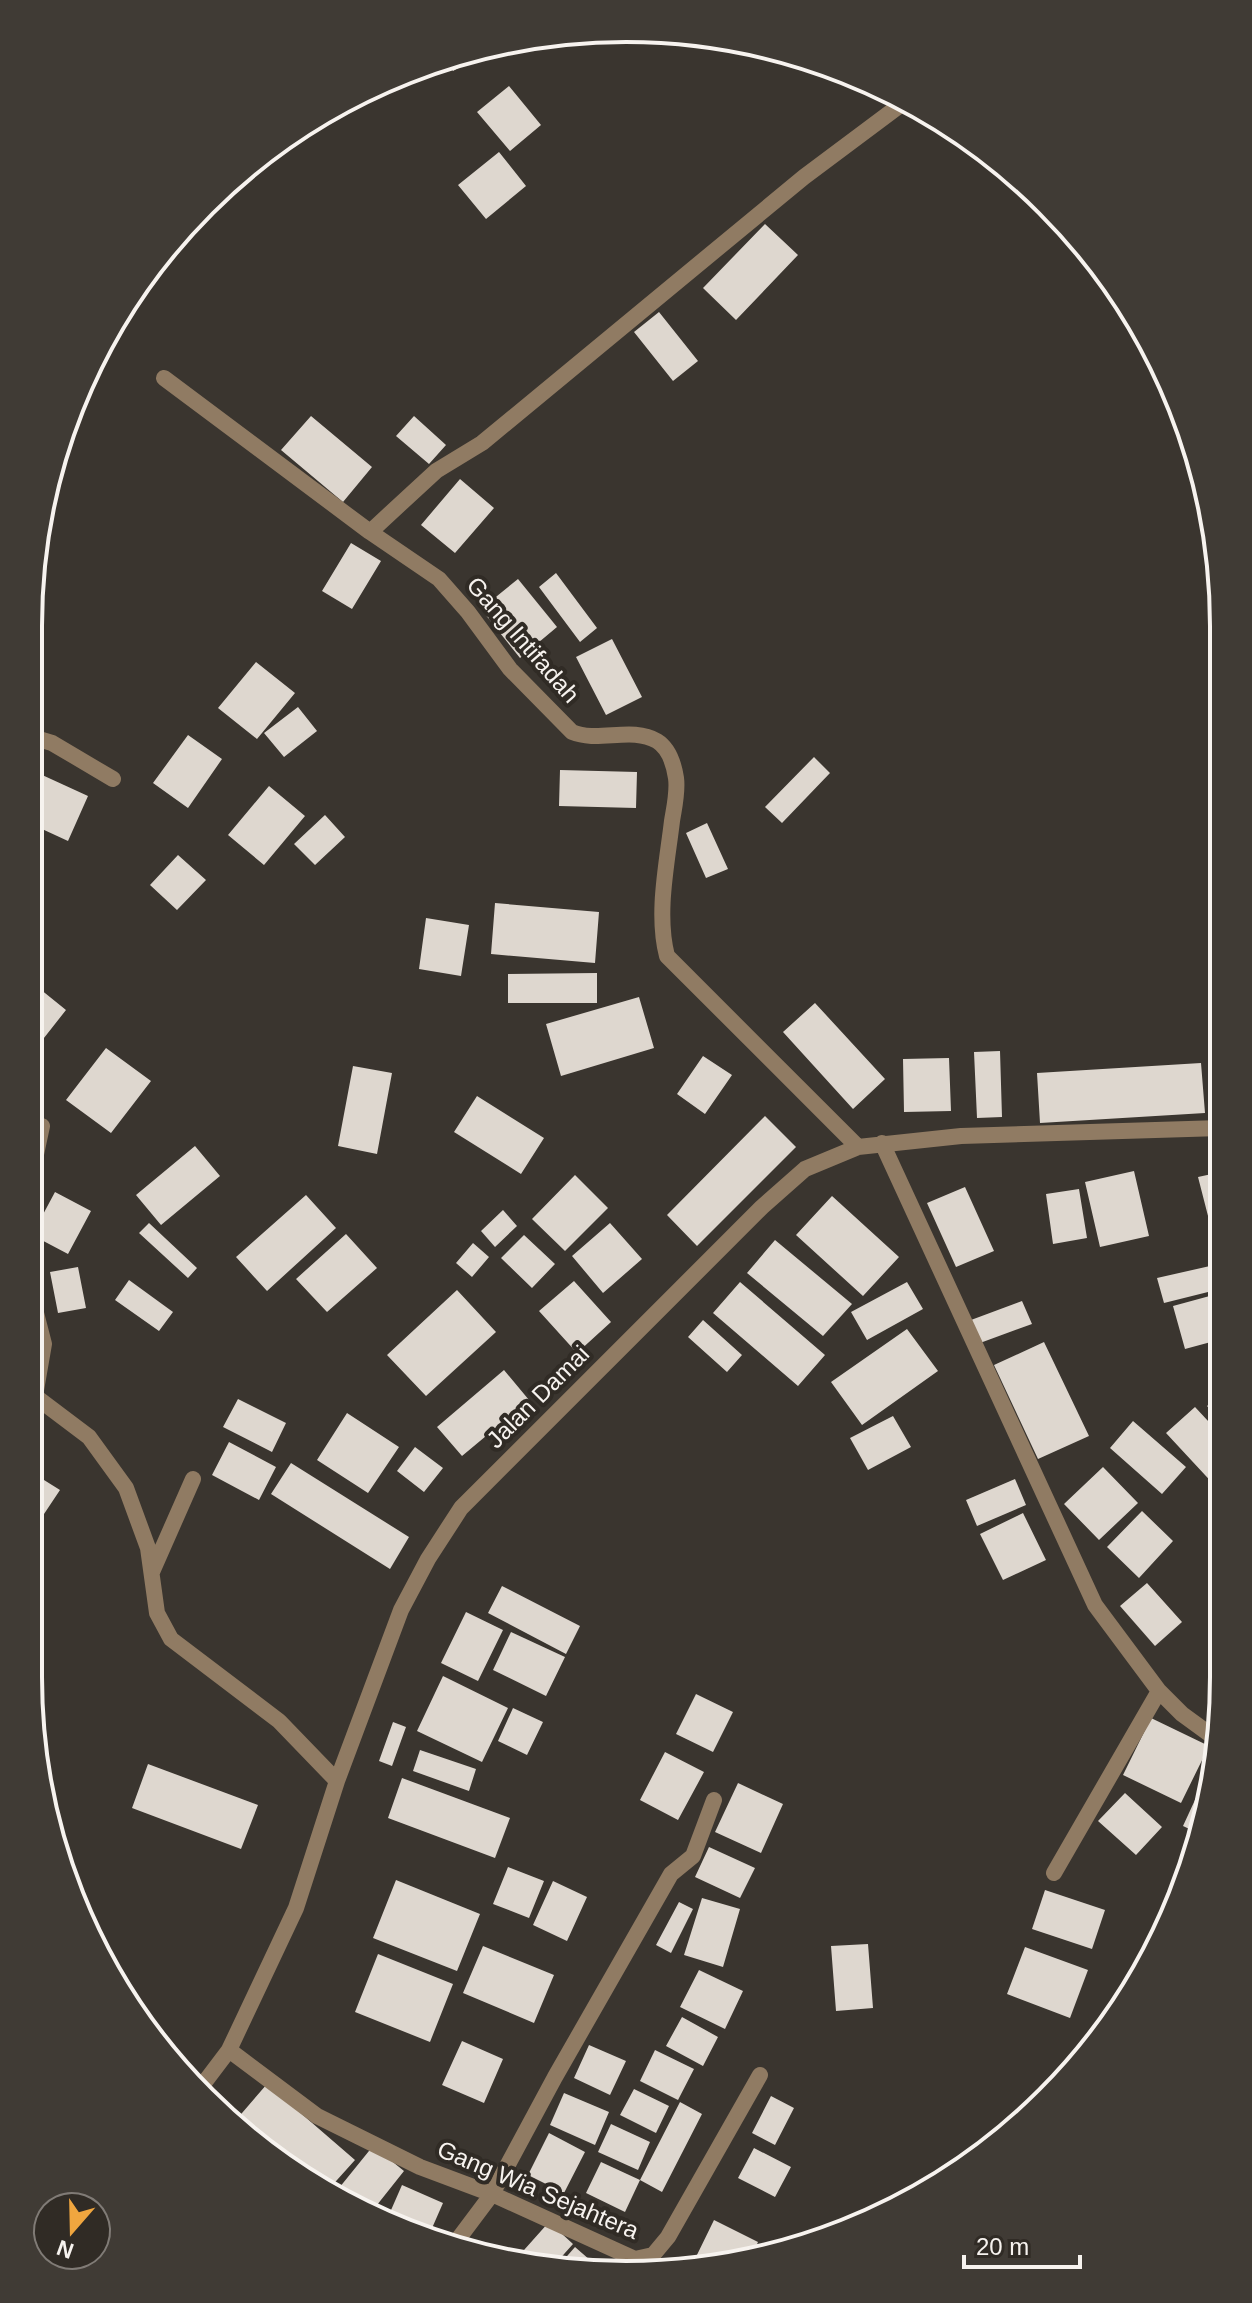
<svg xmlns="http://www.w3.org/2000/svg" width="1252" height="2303" font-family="Helvetica,sans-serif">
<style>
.building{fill:#ded7cf}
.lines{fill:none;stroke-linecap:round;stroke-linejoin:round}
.minor{stroke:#907b63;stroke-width:16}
.labels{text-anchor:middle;stroke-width:8;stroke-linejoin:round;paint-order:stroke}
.street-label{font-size:24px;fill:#f7f3ef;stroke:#302b25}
.rim{fill:none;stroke:#f7f3ef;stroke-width:4}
</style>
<rect width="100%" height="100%" fill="#3a352f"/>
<path class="building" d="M475,48L480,56L453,71L446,58Z
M509,86L541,125L510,151L477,112Z
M499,152L526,186L486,219L458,185Z
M765,224L798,255L736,320L703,288Z
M659,312L698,361L673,381L634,332Z
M311,416L372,467L343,502L281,450Z
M414,416L446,445L429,464L396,436Z
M460,479L494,508L455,553L421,525Z
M351,543L381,561L352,609L322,591Z
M556,573L597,628L580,642L539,587Z
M518,579L557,627L520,658L481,609Z
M612,639L642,697L606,715L576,657Z
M256,662L295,693L257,739L218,708Z
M298,707L317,731L284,757L264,733Z
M188,735L222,759L188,808L153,783Z
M814,757L830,773L782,823L765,807Z
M560,770L637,772L636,808L559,806Z
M40,774L88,796L68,841L29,823V799Z
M269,786L305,816L264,865L228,835Z
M325,815L345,837L315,865L294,844Z
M707,823L728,869L706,878L686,833Z
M178,855L206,880L177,910L150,885Z
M495,903L599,912L595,963L491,954Z
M426,918L469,925L461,976L419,969Z
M597,973V1003H508V974Z
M40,989L66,1010L29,1057V1003Z
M639,997L654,1048L561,1076L546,1024Z
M815,1003L885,1079L853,1109L783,1032Z
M106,1048L151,1081L111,1133L66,1100Z
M1000,1051L1002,1117L977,1118L974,1052Z
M703,1056L732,1075L705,1114L677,1094Z
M949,1058L951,1111L904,1112L903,1059Z
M1201,1063L1205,1113L1040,1123L1037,1073Z
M353,1066L392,1073L377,1154L338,1146Z
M477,1096L544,1138L521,1174L454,1132Z
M765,1116L796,1147L697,1246L667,1215Z
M195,1146L220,1176L161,1225L136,1195Z
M1134,1171L1149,1236L1100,1247L1085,1182Z
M1221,1172V1250L1217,1251L1198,1177Z
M575,1175L608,1208L565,1251L532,1219Z
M965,1187L994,1251L956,1267L927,1203Z
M1079,1189L1087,1238L1053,1244L1046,1194Z
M55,1192L91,1211L68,1254L32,1235Z
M306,1195L336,1228L267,1291L236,1257Z
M832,1196L899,1257L863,1296L796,1235Z
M503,1210L517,1226L495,1247L481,1231Z
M149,1223L197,1268L188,1278L139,1233Z
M610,1223L642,1259L603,1293L572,1256Z
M346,1234L377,1268L327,1312L296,1279Z
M524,1235L555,1264L532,1288L501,1258Z
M775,1240L852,1304L823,1336L747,1273Z
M473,1243L489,1257L472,1277L456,1263Z
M1210,1266L1216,1290L1164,1303L1157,1278Z
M78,1267L86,1308L58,1313L50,1272Z
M129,1280L173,1312L159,1331L115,1300Z
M574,1281L611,1322L577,1353L539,1311Z
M740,1282L825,1355L798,1386L713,1313Z
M907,1282L923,1309L867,1340L851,1312Z
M457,1290L496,1332L426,1396L387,1355Z
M1217,1294L1221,1309L1222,1339L1185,1349L1173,1306Z
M1022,1301L1032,1324L980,1343L971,1320Z
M703,1320L742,1355L727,1372L688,1337Z
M907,1329L938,1371L862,1425L831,1382Z
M1044,1342L1089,1436L1038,1459L994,1365Z
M504,1370L529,1400L462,1456L437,1427Z
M1222,1393V1422L1207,1406Z
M238,1399L286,1423L272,1452L223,1427Z
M1195,1407L1222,1436V1485L1218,1489L1166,1433Z
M347,1413L399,1447L368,1493L317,1460Z
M893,1416L911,1447L868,1470L850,1438Z
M1133,1421L1186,1467L1162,1494L1110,1448Z
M229,1442L276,1467L259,1500L212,1475Z
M415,1447L443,1468L424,1492L397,1471Z
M291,1463L409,1537L390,1569L271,1494Z
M1103,1467L1138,1503L1099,1540L1064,1504Z
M28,1470L60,1490L28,1538Z
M1015,1479L1026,1505L977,1526L966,1500Z
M1142,1511L1173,1541L1139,1578L1107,1547Z
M1023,1513L1046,1560L1003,1580L980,1534Z
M1147,1583L1182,1622L1155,1646L1120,1606Z
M502,1586L580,1626L566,1654L488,1613Z
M466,1612L503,1630L478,1681L441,1663Z
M511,1632L565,1657L546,1696L493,1670Z
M443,1676L508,1708L482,1762L417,1731Z
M696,1694L733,1712L713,1752L676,1734Z
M513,1708L543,1722L527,1755L498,1741Z
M1151,1718L1209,1746L1181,1803L1123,1775Z
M393,1722L406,1727L392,1766L379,1761Z
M420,1750L476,1769L469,1791L413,1771Z
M665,1752L704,1772L678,1820L640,1800Z
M1212,1763L1215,1764L1202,1835L1183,1826Z
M148,1764L258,1805L241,1849L132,1808Z
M402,1778L510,1818L495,1858L388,1818Z
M738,1783L783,1804L761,1853L715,1832Z
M1125,1793L1162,1827L1136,1855L1098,1821Z
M709,1847L755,1868L740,1898L695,1877Z
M508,1867L544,1881L529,1918L493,1904Z
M396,1880L480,1914L457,1971L373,1938Z
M553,1881L587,1897L567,1941L533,1925Z
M1045,1890L1105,1910L1092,1949L1032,1929Z
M702,1898L740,1909L723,1967L684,1955Z
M679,1902L693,1909L671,1953L656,1945Z
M868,1944L873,2008L836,2011L831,1946Z
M483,1946L554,1975L534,2023L463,1993Z
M1025,1947L1088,1970L1070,2018L1007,1994Z
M378,1954L453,1984L430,2042L355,2012Z
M699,1970L743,1991L725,2029L680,2007Z
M682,2017L718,2037L703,2066L666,2046Z
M462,2041L503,2059L484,2103L442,2085Z
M589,2045L626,2061L610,2095L574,2078Z
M655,2050L694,2069L678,2100L640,2081Z
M267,2084L355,2160L328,2190L294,2174L236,2120Z
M634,2089L669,2106L656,2133L620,2115Z
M564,2093L609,2112L595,2145L550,2125Z
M771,2096L794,2108L775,2145L752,2133Z
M680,2102L702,2114L662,2192L640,2180Z
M611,2124L650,2142L638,2170L598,2152Z
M549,2133L585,2152L564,2193L528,2175Z
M373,2146L404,2171L373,2210L335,2193Z
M754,2148L791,2167L775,2197L738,2178Z
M601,2162L640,2180L625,2212L586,2193Z
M402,2185L443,2203L429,2235L388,2217Z
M714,2220L758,2242L753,2253L703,2265L694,2261Z
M549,2222L573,2244L556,2263L516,2259Z
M575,2247L598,2267L561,2263Z"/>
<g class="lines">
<path class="minor" d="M164,378L370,532L439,579L468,612L510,669L572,732C598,743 632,726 657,741C670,749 674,765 676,778C678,792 674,808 672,821C667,864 656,914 667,956L858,1147
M370,532L436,471L482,443L804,177L907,100
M29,736L52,743L113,779
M882,1143L1095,1605L1159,1691L1054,1873
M29,1187L42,1126
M28,1282L44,1344L35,1396
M28,1391L89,1437L126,1488L148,1548L157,1613L171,1639L279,1721L337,1781
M152,1572L193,1479
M1159,1691L1182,1714L1219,1741
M229,2050L317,2116L420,2167L492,2194L635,2259L653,2255L668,2237L760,2075
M201,2087L229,2050L296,1908L337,1781L401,1610L428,1559L461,1508L762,1207L805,1169L858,1147L961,1136L1221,1128
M453,2246L492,2194L555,2077L671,1874L693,1856L714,1800"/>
</g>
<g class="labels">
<g class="street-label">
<text transform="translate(523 640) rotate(49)" y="8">Gang Intifadah</text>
<text transform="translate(538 1397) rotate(-45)" y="8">Jalan Damai</text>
<text transform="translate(538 2190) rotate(23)" y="8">Gang Wia Sejahtera</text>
</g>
</g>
<path d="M0 0H1252V2303H0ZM626 42H626A584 584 0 0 1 1210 626V1677A584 584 0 0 1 626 2261H626A584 584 0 0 1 42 1677V626A584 584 0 0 1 626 42Z" fill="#403b35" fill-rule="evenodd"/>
<path class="rim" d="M626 42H626A584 584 0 0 1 1210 626V1677A584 584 0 0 1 626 2261H626A584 584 0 0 1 42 1677V626A584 584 0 0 1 626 42Z"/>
<g transform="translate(72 2231) rotate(200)"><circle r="38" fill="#302b25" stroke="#807b76" stroke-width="2"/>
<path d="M0-6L14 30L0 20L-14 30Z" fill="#f0a63f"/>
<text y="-12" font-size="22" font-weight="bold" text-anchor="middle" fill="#f7f3ef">N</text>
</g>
<path d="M964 2255v12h116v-12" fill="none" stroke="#f7f3ef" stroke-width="4"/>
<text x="976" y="2255" font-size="24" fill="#f7f3ef" stroke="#302b25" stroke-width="6" paint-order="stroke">20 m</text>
</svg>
